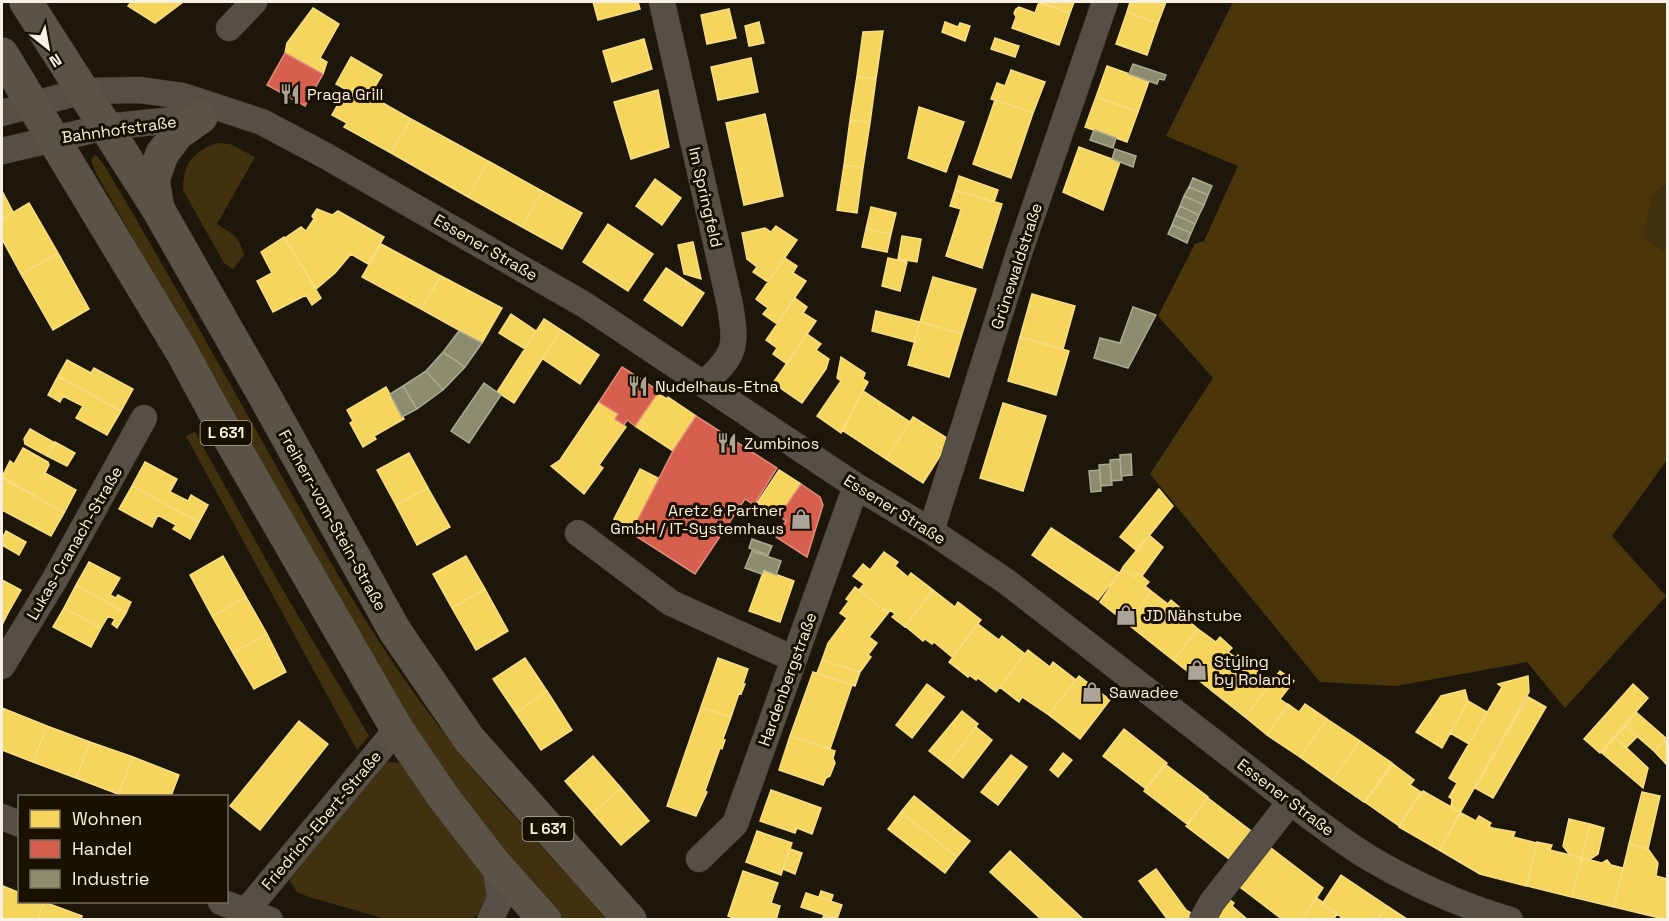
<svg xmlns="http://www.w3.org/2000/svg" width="1669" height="921" font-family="'Space Grotesk',sans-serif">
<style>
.green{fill:#41310e}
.forest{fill:#4a360a}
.homes{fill:#f6d55c;stroke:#f7dd84;stroke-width:1.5}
.shops{fill:#d6604d;stroke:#e08b7a;stroke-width:1.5}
.industry{fill:#8c8c6e;stroke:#acaa91;stroke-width:1.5}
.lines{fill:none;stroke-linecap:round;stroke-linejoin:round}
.minor-casing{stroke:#37322a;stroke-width:27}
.major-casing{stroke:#37322a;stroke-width:34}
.minor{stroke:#554f46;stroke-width:26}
.major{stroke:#5b5446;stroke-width:33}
.labels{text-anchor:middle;stroke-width:6;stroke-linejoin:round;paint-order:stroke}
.shield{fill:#1a1000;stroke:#b5ad9f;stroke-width:1.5}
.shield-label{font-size:15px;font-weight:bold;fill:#f8f0e3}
.poi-label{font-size:16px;fill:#f8f0e3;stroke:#1a1000;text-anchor:start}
.street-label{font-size:16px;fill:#f8f0e3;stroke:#1a1000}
</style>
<rect width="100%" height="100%" fill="#1d170b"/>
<path class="green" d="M217,143L230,144L255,157L217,224C233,234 239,236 244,255L233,269L224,263L183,190C183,163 193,152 217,143Z
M95,155L98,157L106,168C163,264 217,361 271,457C313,532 354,606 402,676C463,764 536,842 609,919H563L498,845L407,717L97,175L91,160Z
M1667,183V254L1643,236L1653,196Z
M195,432L280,585L369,736L357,750L186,436Z
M389,762L402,763L480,869C491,892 491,901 473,919H386L309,897L297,892L290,881L292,870L378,764Z"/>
<path class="forest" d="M1233,2H1667V183L1653,196L1643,236L1667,254V460L1612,536L1666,596L1565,708L1527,662L1396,686L1320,682L1150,474L1213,378L1158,316L1195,244L1204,241L1238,166L1166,136Z"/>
<path class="homes" d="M131,2H183L155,23L128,6Z
M593,2H638L640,9L598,20Z
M1036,2H1074L1070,13Z
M1039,2L1070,13L1059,45L1012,28L1016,17L1014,13L1016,9L1019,7L1035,13Z
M1130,2H1166L1158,23L1127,12Z
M313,8L339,24L320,58L327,62L323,74L285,53L287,43Z
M729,9L736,38L707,44L701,15Z
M1127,12L1158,23L1147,55L1116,44Z
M759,22L764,43L749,46L745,26Z
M945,22L958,27L960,23L970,26L965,41L942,32Z
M883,31L876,79L857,76L863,32Z
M995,38L1019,46L1015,57L991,49Z
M644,39L652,69L612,82L603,51Z
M351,57L382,75L370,95L355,87L352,93L336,84Z
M751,58L758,92L718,100L711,67Z
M1107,66L1149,81L1138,112L1096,97Z
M1011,70L1045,82L1033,113L991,99L997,83L1005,86Z
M857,76L876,79L870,123L850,120Z
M355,87L411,119L391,153L344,127L347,123L332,115L346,90L352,93Z
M658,90L669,147L631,159L614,102Z
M1096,97L1138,112L1127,142L1085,127Z
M995,100L1033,113L1011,178L973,164Z
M919,107L964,122L946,172L908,158Z
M765,114L783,196L744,205L726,123Z
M411,119L488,161L468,197L391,153Z
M850,120L870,123L863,168L844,165Z
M1079,147L1120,162L1103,210L1063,192Z
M488,161L542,191L522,227L468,197Z
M844,165L863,168L857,213L837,210Z
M959,176L998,190L994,202L955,190Z
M655,179L681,198L662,225L636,206Z
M955,190L1002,204L982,268L946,256L961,209L950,206Z
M2,191L13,212L2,219Z
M542,191L582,213L562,249L522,227Z
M29,203L58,253L21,274L2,239V219Z
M871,207L896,213L891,234L866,229Z
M317,209L332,215L338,211L384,237L368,264L351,254L335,273L316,289L285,238L301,227L306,231L314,219L312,216Z
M608,224L653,254L628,291L583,262Z
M776,226L797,240L768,282L753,272L757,267L747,259L742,233L765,228L771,232Z
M866,229L891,234L887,252L862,247Z
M902,236L921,239L917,262L898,259Z
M284,237L321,298L312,305L306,295L273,312L257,281L272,273L261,252Z
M693,242L701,279L684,274L678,245Z
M381,244L441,276L421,309L362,277Z
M58,253L89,309L53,330L21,274Z
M785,258L797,266L793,273L806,281L777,324L763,314L768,308L756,299Z
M888,258L907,262L900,291L882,286Z
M666,268L704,293L682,326L644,300Z
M441,276L502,308L482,343L421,309Z
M933,277L976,289L962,334L920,322Z
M1032,294L1075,306L1063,349L1020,337Z
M795,298L807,307L803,313L816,321L787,364L773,354L777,348L766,340Z
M876,311L920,322L914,342L872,331Z
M511,314L536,331L525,349L499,333Z
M544,319L561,330L514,403L497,392Z
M920,322L962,334L949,377L908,365Z
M561,330L599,355L580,384L543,359Z
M807,334L821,344L816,350L829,359L826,369L802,403L773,383Z
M1020,337L1069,351L1056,395L1008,381Z
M841,357L865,373L863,379L868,382L841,433L817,416L841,381L837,378Z
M67,360L91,373L94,368L133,389L121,411L58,376Z
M58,376L121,411L107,435L76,418L83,406L63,396L60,402L48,395Z
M386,387L404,419L374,436L376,439L363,447L350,423L353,421L347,410Z
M863,391L910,422L886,459L842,430Z
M657,393L667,399L668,397L696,416L673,451L635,426Z
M599,402L618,414L615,419L626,427L599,465L603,468L584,494L551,466L560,460Z
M1003,403L1046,416L1023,491L980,478Z
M913,417L947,438L942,453L923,483L886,459Z
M30,429L55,443L47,456L25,444L24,439Z
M55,442L75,453L67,466L47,456Z
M23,448L48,462L49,465L45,473L76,490L64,513L2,477L10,461L14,464Z
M409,453L428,488L396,505L377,470Z
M145,462L177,479L170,492L188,501L191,495L208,505L199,522L132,486Z
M640,469L660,479L631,533L614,519Z
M779,470L801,484L779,516L757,503Z
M2,478L64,513L51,536L2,510Z
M132,486L199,522L190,539L173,529L176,525L158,515L152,527L119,509Z
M428,488L450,527L417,545L396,505Z
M1159,489L1173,506L1137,551L1120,537Z
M1051,528L1119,573L1098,600L1032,555Z
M6,531L26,542L19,555L2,545V539Z
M1149,535L1163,547L1142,576L1138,573L1134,577L1122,569L1123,567Z
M884,552L898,562L895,566L908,577L911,573L933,590L905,627L892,617L895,614L890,610L888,613L859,590L864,584L853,576L863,564L870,570Z
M223,556L246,597L212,616L190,575Z
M466,556L485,589L452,608L433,574Z
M89,562L120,578L110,595L116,598L118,595L131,602L126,613L76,585Z
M1122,569L1134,577L1138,573L1142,576L1149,582L1145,586L1151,591L1129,625L1100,602Z
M764,570L794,581L780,622L749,611Z
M2,580L21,590L8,613L2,609Z
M76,585L126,613L117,628L112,624L115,619L108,616L101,628L64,608Z
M855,587L888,613L869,637L877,643L868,655L871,657L860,672L822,660L828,643L847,618L840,613L849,601L846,599Z
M485,589L508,631L476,650L452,608Z
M933,590L955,607L958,602L981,620L952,657L934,642L932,644L925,639L923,641L905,626Z
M1151,591L1168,604L1171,600L1184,611L1181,614L1198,629L1173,660L1129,625Z
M246,597L267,634L233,653L212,616Z
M64,608L101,628L91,647L53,627Z
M2,609L8,613L2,625Z
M978,624L999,640L1002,636L1025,654L996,692L978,678L976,680L969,675L968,677L949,662Z
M1198,629L1216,642L1220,637L1232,648L1228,652L1236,658L1211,690L1173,660Z
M267,634L286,672L254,689L233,653Z
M1028,650L1050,667L1053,662L1076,680L1049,715L1022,697L1019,702L1000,687Z
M1238,655L1272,682L1245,717L1211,690Z
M525,658L547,691L516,713L493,679Z
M718,658L748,669L743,684H745L741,694L739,693L731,717L701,707Z
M822,660L860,672L855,686L817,673Z
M1280,671L1294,681L1280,699L1288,705L1267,735L1245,717Z
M813,672L852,685L830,749L790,736Z
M1079,676L1110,700L1080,739L1049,715Z
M1528,676L1529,692L1460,813L1451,807L1452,799L1449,797L1457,783L1449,778L1502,687L1498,684Z
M927,684L944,697L912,738L896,725Z
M1633,684L1648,698L1600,753L1584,739Z
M1465,690L1468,701L1442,748L1416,732L1441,696Z
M547,691L572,730L541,750L516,713Z
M1528,697L1546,707L1493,798L1475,788Z
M1468,701L1487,712L1469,744L1450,733Z
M1288,704L1299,712L1305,704L1327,719L1300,757L1267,735Z
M701,707L731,717L723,739L725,740L722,749L720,748L705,791L707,792L696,816L667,806Z
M2,708L47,726L33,762L2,750Z
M962,711L978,724L947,765L929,751Z
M1636,712L1667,739L1654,751L1625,726Z
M1327,719L1360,741L1332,780L1300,757Z
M299,721L328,744L260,830L230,806Z
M47,726L90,742L76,778L33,762Z
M1625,726L1637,737L1626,748L1615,737Z
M976,727L992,740L963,778L947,765Z
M1124,729L1167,763L1146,789L1103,756Z
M790,736L835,751L833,758L835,763L830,776L826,778L823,785L779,770Z
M1615,737L1648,768L1643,788L1602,753Z
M1667,739L1668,740V766L1654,751Z
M1360,741L1392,763L1364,802L1332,780Z
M90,742L133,757L118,794L76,778Z
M1063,753L1072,760L1058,777L1050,770Z
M1011,755L1027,767L998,805L981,792Z
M593,756L621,788L593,813L565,781Z
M133,757L179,775L171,796H124L118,794Z
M1165,764L1208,797L1187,824L1144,791Z
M1393,764L1414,780L1410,785L1421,792L1399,826L1365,802Z
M621,788L649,821L621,845L593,813Z
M771,790L821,808L812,834L797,828L795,833L760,821Z
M1423,791L1460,812L1439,850L1399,827Z
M1642,792L1660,796L1648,849L1629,844Z
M914,796L970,841L957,857L901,812Z
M1208,798L1251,831L1229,859L1186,826Z
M901,812L957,857L945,873L888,829Z
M1461,813L1476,821L1479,816L1491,823L1489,826L1492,828L1515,832L1513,837L1537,843L1526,886L1480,874L1439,850Z
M1569,819L1590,824L1582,858L1570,855L1563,846Z
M1590,824L1604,828L1598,854L1589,860L1582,858Z
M757,831L792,843L781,875L746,862Z
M1537,842L1552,845L1550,850L1582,858L1572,897L1527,886Z
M1629,844L1648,849L1658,863L1656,876L1668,879V920L1614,907Z
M1271,848L1323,888L1302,920H1284L1279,917L1240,887L1249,875V869L1255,868Z
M790,849L802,853L795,874L783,869Z
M1010,851L1084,920H1042L990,872Z
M1582,858L1602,863L1607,860L1611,865L1623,868L1614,907L1572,897Z
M1156,869L1186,910L1197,917L1195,920H1168L1139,881Z
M743,871L778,883L771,903L780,906L776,920H739L728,916Z
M1341,875L1387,906L1377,920H1340L1341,917L1322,904Z
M3,886L20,893V902H44L37,920H2Z
M821,891L833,895L831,901L819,897Z
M806,893L842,905L837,919L801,907Z
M1226,897L1234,903L1232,906L1248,920H1221L1213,914Z
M1316,898L1323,902L1322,904L1337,914L1333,920H1302Z
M44,902L82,916L81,920H37Z
M1387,906L1407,919L1377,920Z
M824,915L837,919V920H822Z"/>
<path class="shops" d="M285,53L323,74L305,106L267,85Z
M622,367L659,391L635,426L627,420L624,425L615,419L618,414L599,402Z
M696,416L777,468L754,505L745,499L695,574L631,533L673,451Z
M801,484L820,497L823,505L807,557L776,537L786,521L779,516Z"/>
<path class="industry" d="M1133,64L1166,75L1164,80L1159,79L1157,84L1129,74Z
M1094,130L1116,138L1113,148L1090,140Z
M1115,149L1136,156L1133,167L1112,159Z
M1193,178L1212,186L1208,195L1189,187Z
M1189,187L1208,195L1204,205L1184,196Z
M1184,196L1204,205L1199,215L1180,206Z
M1180,206L1199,215L1195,224L1176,215Z
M1176,215L1195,224L1191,233L1172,225Z
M1172,225L1191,233L1187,243L1168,234Z
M1133,307L1156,315L1128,368L1094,358L1100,338L1120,343Z
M459,331L482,343L465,367L443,352Z
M443,352L465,367L443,390L426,371Z
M426,371L443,390L417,409L403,386Z
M484,383L501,395L469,443L451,431Z
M403,386L417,409L402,417L390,394Z
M1131,454L1132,475L1121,476L1120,455Z
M1120,459L1122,480L1111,481L1110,460Z
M1110,464L1112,485L1101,486L1099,465Z
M1100,470L1101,491L1091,492L1089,471Z
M752,539L772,546L768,555L749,548Z
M752,551L781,561L776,575L764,570L762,574L745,568Z"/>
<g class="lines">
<g class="minor-casing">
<path id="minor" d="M662,2L730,305C737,348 736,353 704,384
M229,28L254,2
M2,113L83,91L140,90L183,96L262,122L326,156L585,305L856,486L931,531L1007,582L1313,819C1330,831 1348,845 1366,856C1411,883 1460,905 1510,920
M2,151L106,127L202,117
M931,531L1019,253L1105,2
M578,533L671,603L794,659
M2,666L55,579L144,418
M2,817L20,824
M699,859L735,824L856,486
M221,902L270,920
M246,911L397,729
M490,920L500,899L495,864
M1205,920L1203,918L1212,902L1291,801"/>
</g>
<g class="major-casing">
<path id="major" d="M26,2L158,209L264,395L395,631L469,739L630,920
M2,54L182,352L215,413L397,729L444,798L495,864L545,920
M158,209L153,180L162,154L177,134L201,117"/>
</g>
<use href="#minor" class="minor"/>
<use href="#major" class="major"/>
</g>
<defs>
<g id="restaurant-bare" transform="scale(1.62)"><path d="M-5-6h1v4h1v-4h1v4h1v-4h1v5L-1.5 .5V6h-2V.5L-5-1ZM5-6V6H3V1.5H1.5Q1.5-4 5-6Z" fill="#aba497" stroke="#1a1000" stroke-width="2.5" paint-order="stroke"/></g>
<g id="shop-bare" transform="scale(1.62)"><path d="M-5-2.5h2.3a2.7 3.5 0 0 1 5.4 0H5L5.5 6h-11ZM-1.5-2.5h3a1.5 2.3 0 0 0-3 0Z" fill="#aba497" stroke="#1a1000" stroke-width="2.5" paint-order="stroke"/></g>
</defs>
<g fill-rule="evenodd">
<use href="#restaurant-bare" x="290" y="94"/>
<use href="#restaurant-bare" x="638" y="386"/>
<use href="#restaurant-bare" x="727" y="443"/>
<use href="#shop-bare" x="801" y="519"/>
<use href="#shop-bare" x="1126" y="615"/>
<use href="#shop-bare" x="1197" y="670"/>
<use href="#shop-bare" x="1092" y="692"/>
</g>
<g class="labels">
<g class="shield">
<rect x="200.5" y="421" width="51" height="24" rx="4.5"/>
<rect x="522.5" y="817" width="51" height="24" rx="4.5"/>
</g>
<g class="shield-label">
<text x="226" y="438">L 631</text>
<text x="548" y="834">L 631</text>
</g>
<g class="poi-label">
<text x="307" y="100">Praga Grill</text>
<text x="655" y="392">Nudelhaus-Etna</text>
<text x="744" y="449">Zumbinos</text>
<text x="784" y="516" text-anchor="end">Aretz &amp; Partner<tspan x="784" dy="18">GmbH / IT-Systemhaus</tspan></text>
<text x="1143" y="621">JD Nähstube</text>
<text x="1214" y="667">Styling<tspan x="1214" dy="18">by Roland</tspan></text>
<text x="1109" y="698">Sawadee</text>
</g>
<g class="street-label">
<text transform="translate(119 129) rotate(-8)" y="6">Bahnhofstraße</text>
<text transform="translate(706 197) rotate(77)" y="6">Im Springfeld</text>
<text transform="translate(486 247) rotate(30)" y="6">Essener Straße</text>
<text transform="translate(1016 266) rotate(-72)" y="6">Grünewaldstraße</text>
<text transform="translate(895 509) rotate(32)" y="6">Essener Straße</text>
<text transform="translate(333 520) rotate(61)" y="6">Freiherr-vom-Stein-Straße</text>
<text transform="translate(74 543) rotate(-60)" y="6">Lukas-Cranach-Straße</text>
<text transform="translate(787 679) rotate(-70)" y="6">Hardenbergstraße</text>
<text transform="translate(1286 797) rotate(37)" y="6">Essener Straße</text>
<text transform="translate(321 820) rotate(-50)" y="6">Friedrich-Ebert-Straße</text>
</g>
</g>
<rect width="1669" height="921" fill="none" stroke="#f8f0e3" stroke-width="6"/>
<rect x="18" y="795" width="210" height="108" fill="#1a1000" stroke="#736a5b" stroke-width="1.5"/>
<rect x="30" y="810" width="30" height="18" fill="#f6d55c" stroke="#736a5b" stroke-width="1.5"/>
<text x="72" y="825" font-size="18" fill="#f8f0e3">Wohnen</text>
<rect x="30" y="840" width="30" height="18" fill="#d6604d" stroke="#736a5b" stroke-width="1.5"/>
<text x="72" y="855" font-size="18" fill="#f8f0e3">Handel</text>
<rect x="30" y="870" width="30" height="18" fill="#8c8c6e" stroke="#736a5b" stroke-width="1.5"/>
<text x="72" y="885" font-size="18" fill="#f8f0e3">Industrie</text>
<g transform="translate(48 48) rotate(149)" stroke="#1a1000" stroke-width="4.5" paint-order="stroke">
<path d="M0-4.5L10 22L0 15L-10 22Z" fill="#f8f0e3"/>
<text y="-9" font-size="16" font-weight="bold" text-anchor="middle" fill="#f8f0e3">N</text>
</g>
</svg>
